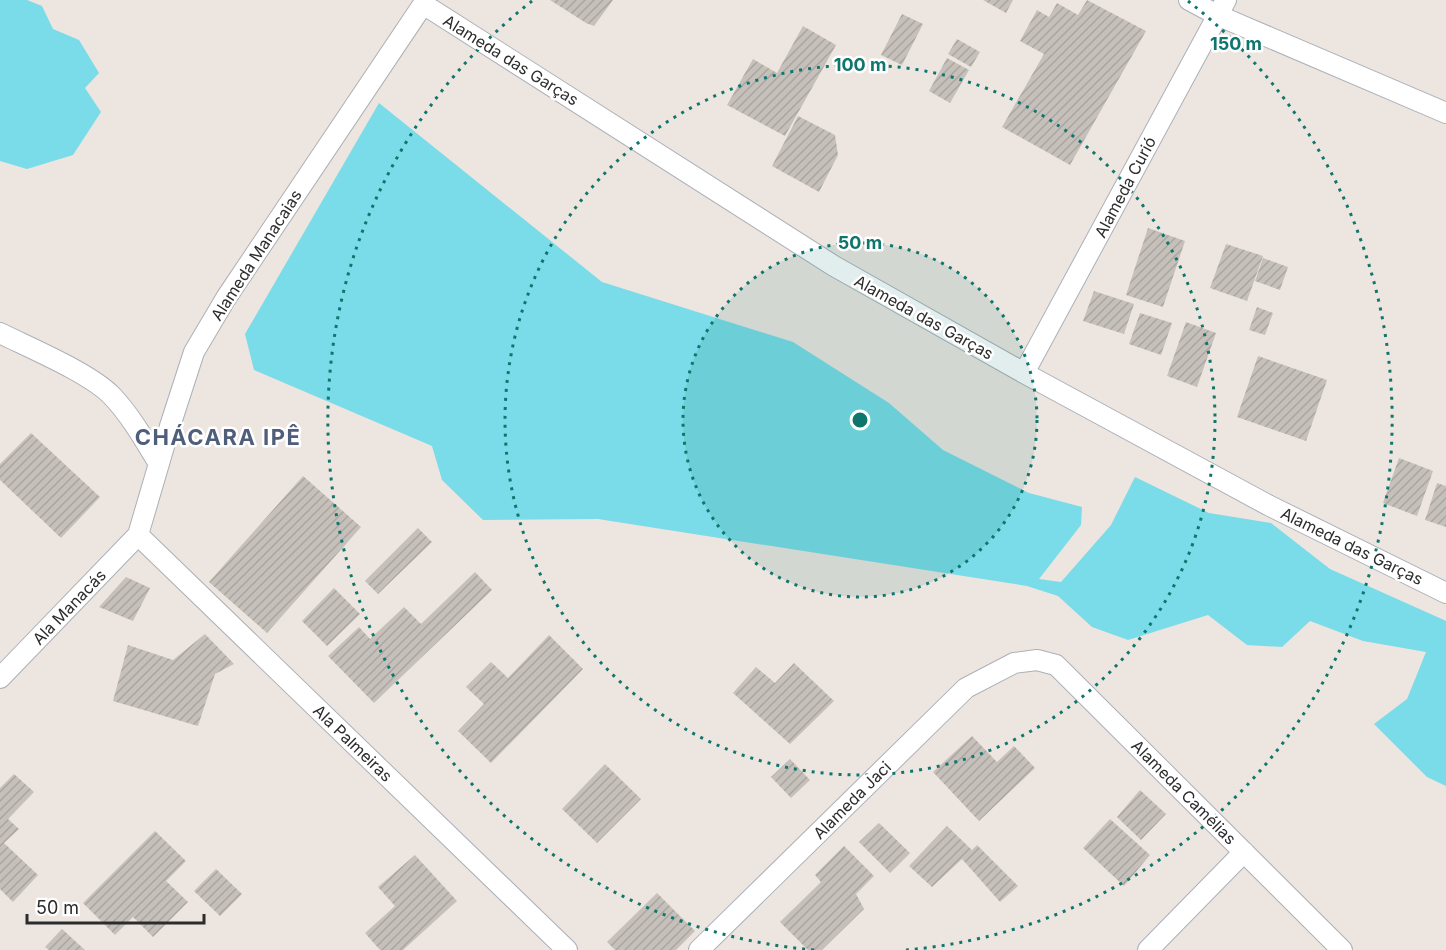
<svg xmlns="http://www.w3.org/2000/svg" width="1446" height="950" font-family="Inter,sans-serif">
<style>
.water{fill:#79dce8}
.building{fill:url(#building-hatch)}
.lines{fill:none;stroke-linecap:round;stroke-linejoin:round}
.minor-casing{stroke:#acb0b8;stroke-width:22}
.minor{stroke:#fff;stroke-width:20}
.ring{fill:none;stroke:#0f766e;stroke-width:3;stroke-dasharray:3 6}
.labels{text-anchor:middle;stroke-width:5;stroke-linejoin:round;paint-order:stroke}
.street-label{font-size:16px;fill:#2c2c2c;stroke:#fff}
.district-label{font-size:22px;font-weight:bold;letter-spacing:1.5px;fill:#4f5e7b;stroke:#fff}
.centre{fill:#0f766e;stroke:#fff;stroke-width:3}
.ring-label{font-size:18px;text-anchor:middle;font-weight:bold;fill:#0f766e;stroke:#fff;stroke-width:5;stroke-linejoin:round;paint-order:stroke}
</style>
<defs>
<pattern id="building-hatch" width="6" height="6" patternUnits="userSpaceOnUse" patternTransform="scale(1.5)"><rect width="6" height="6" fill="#c6c0bb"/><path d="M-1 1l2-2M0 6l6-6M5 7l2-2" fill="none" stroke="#aaa5a1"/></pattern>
</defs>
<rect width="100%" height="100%" fill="#ede5e0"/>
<path class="water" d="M0,0H27L42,6L53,29L79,40L99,73L85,88L101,112L73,155L27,169L0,161Z
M379,103L602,282L793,342L889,403L943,450L1029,493L1082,507L1081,525L1039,579L1061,582L1111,525L1135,477L1209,513L1271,523L1330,569L1444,620L1446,621V786L1427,777L1374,724L1407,699L1426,652L1363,641L1310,621L1282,647L1247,645L1208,615L1128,640L1092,627L1058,596L1027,586L598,519L483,520L442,480L432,446L254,370L245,334Z"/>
<path class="building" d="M550,0H613L594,26L586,23Z
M983,0H1013L1006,13Z
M1087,0L1146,31L1070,165L1002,127L1044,54L1020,41L1037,10L1049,17L1057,3L1078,15Z
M902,14L923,24L902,65L881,55Z
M803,26L836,45L785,136L727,105L753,59L777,73Z
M957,39L980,52L971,67L948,54Z
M947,58L969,70L950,103L929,91Z
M798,116L835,135L838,155L819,192L772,166Z
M1148,228L1185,241L1163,307L1126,295Z
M1226,244L1263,256L1247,301L1210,288Z
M1263,258L1288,267L1280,290L1255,281Z
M1094,291L1134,304L1124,334L1083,321Z
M1257,307L1273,313L1265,335L1249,330Z
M1140,313L1172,323L1161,355L1129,344Z
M1186,322L1216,333L1197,387L1167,376Z
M1258,356L1327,380L1306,441L1237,417Z
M31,433L100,497L61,538L0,480V464Z
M1399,458L1433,471L1417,516L1383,503Z
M303,476L361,527L267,633L209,582Z
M1437,483L1446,486V527L1425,520Z
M418,528L432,542L378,594L365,581Z
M475,572L492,590L374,703L328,656L359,627L370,639L404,607L421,624Z
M126,577L150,588L133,621L99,607Z
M334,588L360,614L327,646L302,621Z
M205,634L234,664L215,674L198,726L113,701L128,645L173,660Z
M549,635L583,669L491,763L458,731L484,704L466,687L491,662L508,678Z
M794,663L834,701L790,744L733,693L756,667L775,683Z
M972,736L997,762L1014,746L1035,768L979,821L933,772Z
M790,759L810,780L791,798L771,777Z
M605,764L641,799L597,843L562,809Z
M14,774L34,792L8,819L19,829L4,843L38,875L13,902L0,889V788Z
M1140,790L1166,814L1141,840L1117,817Z
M1110,819L1150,855L1124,886L1083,848Z
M879,823L910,853L890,873L859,842Z
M947,826L972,850L977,845L1018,886L1000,902L962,859L932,887L909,866Z
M155,831L186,861L166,881L188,902L153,937L133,917L115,935L83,903Z
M844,846L874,876L856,894L864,909L822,950H808L780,922L821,882L815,875Z
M415,855L457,901L403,950H380L365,933L395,906L378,887Z
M216,869L242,894L220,916L194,891Z
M657,893L695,931L676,950H615L607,942Z
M62,929L85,950H49L45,947Z"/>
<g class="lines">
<g class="minor-casing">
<path id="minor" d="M1189,0L1217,15L1446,113
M423,4L834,266L1024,373L1268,505L1446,593
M0,333C30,348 90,373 112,396C131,416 145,441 159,464
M1024,373L1226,0
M138,535L567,950
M0,678L138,535L170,426L194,352L226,298L426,0
M699,950L966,688L1014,663L1037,660L1056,665L1342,950
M1148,950L1244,852"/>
</g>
<use href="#minor" class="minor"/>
</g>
<circle cx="860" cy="420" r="177" fill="#0f766e" fill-opacity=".12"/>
<g class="ring">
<circle cx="860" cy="420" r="177"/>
<circle cx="860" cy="420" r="355"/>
<path d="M814 950A532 532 0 0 1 532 1M1188 1A532 532 0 0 1 906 950"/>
</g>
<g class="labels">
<g class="street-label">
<text transform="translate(511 60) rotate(32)" y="6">Alameda das Garças</text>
<text transform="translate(1125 187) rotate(-62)" y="6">Alameda Curió</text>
<text transform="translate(256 255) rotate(-57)" y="6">Alameda Manacaias</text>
<text transform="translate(924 317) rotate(29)" y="6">Alameda das Garças</text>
<text transform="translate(1352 546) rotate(26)" y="6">Alameda das Garças</text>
<text transform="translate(69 607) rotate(-46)" y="6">Ala Manacás</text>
<text transform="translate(353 743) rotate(44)" y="6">Ala Palmeiras</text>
<text transform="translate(1184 792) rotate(45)" y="6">Alameda Camélias</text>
<text transform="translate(852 800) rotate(-45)" y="6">Alameda Jaci</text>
</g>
<g class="district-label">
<text x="218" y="445">CHÁCARA IPÊ</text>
</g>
</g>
<circle cx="860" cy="420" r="9" class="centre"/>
<g class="ring-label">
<text x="1236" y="50">150 m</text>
<text x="860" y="71">100 m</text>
<text x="860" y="249">50 m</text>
</g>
<path d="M27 914v9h177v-9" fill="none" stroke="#2c2c2c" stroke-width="3"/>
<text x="36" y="914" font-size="18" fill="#2c2c2c" stroke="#ffffff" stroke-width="4.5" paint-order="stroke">50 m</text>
</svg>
